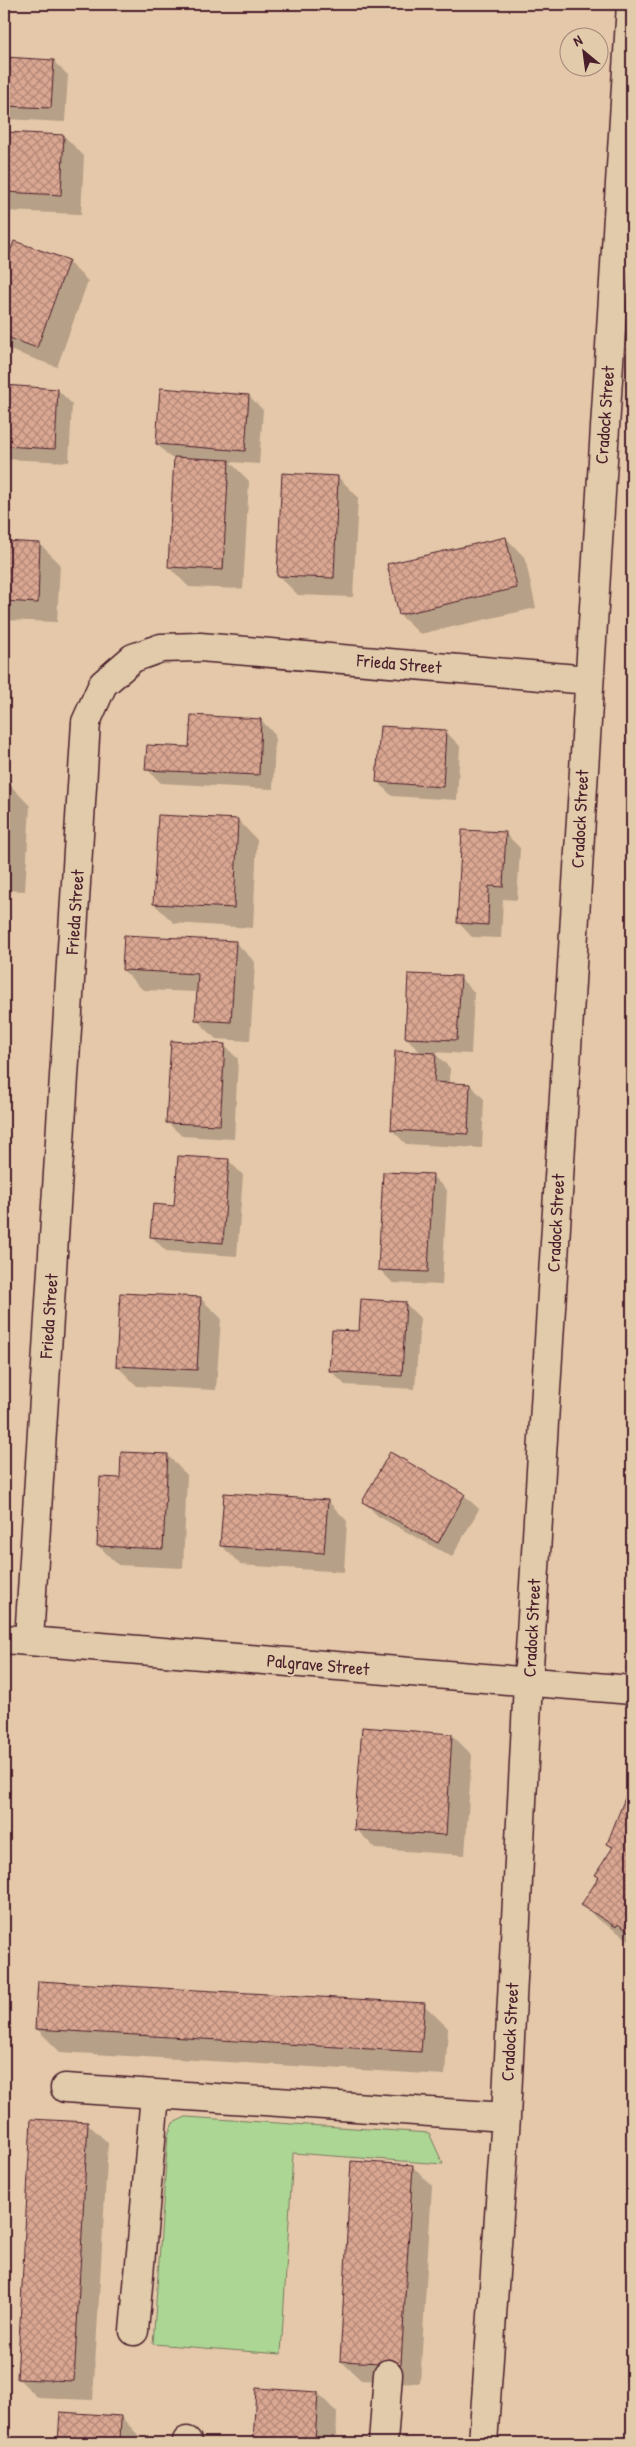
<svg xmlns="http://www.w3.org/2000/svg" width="636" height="2447" font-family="'Patrick Hand',sans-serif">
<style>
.grass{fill:#acd694;stroke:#7b7a60}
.shadow{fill:#0003}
.building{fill:url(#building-cross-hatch);stroke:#4a1f2b}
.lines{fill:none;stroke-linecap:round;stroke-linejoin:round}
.minor-casing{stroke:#4a1f2b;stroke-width:31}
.minor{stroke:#e1cbab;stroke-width:28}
.labels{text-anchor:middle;stroke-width:4;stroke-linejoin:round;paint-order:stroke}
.street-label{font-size:18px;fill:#4a1f2b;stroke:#e1cbab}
</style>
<defs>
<pattern id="building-cross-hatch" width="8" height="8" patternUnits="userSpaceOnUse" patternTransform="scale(1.25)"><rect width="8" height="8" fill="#daa792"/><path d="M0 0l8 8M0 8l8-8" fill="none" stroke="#b38777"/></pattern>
</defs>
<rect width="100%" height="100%" fill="#e4c8a9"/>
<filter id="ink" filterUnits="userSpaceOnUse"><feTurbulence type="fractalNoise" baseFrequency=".02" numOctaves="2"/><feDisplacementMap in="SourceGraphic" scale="10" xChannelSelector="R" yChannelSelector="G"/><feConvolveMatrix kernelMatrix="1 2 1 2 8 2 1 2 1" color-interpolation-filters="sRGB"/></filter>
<g filter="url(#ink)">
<path class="grass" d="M186,2117L429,2133L443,2164L293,2153L281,2354L153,2344L168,2135L173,2123Z"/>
<path class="shadow" d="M4,58L53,61L68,75L65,122L6,119L4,117Z
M4,133L64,136L84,156L81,214L4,211Z
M15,243L68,262L88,281L57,367L4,348V273Z
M4,387L58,390L72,404L69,462L4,459Z
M249,396L263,410L259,464L230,462L249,481L243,589L189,587L169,567L175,458H171L157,444Z
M338,477L358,497L353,597L298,595L278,575Z
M506,538L525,558L536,608L420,634L400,615Z
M4,543L40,544L60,564L57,622L4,620Z
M261,720L275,735L273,789L161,783L147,769L190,748Z
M446,732L460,746L457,800L392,796L378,782Z
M4,786H11L30,806L25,891L4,890Z
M238,820L257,840L253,928L174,923L154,904Z
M505,833L520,848L517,900L503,899L501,938L472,937L458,922Z
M235,942L255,962L250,1041L216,1039L197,1020L198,992L143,990L123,970Z
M460,978L474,992L471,1054L433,1052L450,1068L449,1084L470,1085L484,1099L482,1148L406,1144L392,1130L422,1054L406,1037Z
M224,1045L238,1059L234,1139L182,1136L167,1122Z
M179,1157L229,1161L243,1175L237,1256L166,1251L152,1237L176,1207Z
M432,1176L447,1190L442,1285L393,1283L379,1269Z
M201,1299L221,1318L216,1390L137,1386L117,1366Z
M406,1304L420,1318L415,1389L345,1385L331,1371L360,1333Z
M167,1455L187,1475L183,1568L118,1565L98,1545L121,1479Z
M464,1495L479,1509L452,1557L378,1516L363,1501Z
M328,1501L347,1521L344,1572L241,1565L222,1546Z
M452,1735L472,1755L465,1855L376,1849L356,1829Z
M630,1787H632L631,1941L597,1919L583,1904L600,1878L597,1875L613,1849L608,1844Z
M424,2005L448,2028L445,2075L60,2052L36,2028Z
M88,2124L108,2143L93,2400L38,2398L18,2378Z
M412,2166L432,2186L420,2383L361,2380L341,2361Z
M258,2390L318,2393L337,2413L336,2443H255Z
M61,2414L121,2417L140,2437V2443H59Z"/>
<path class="building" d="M4,57L54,60L51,108L4,106Z
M4,132L64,135L61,195L4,192Z
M14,241L69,260L37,348L4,336V269Z
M4,385L58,389L55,449L4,446Z
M160,388L249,395L245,451L156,444Z
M174,457L229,460L223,570L168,567Z
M282,473L338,476L334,578L277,576Z
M506,537L517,588L399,615L387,564Z
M4,541L40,543L38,603L4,601Z
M191,715L261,719L259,775L145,770L147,745L189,747Z
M380,726L446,730L443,787L376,782Z
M4,785H11L6,872H4Z
M158,815L238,819L234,908L153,904Z
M462,830L506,832L503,887L489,886L488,925L457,923Z
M124,935L236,941L231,1022L195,1020L198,974L122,970Z
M408,974L461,976L457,1040L405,1038Z
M171,1041L225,1044L220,1125L166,1123Z
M395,1051L436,1053L434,1082L470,1084L468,1134L391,1130Z
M178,1156L229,1159L223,1243L150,1237L153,1204L174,1206Z
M383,1172L433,1174L428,1272L378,1270Z
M120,1293L201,1297L197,1370L116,1366Z
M361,1299L406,1302L402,1376L329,1371L332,1330L359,1331Z
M121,1452L168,1454L163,1549L97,1546L100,1477L120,1478Z
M390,1452L465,1494L438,1543L362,1502Z
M224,1493L328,1500L324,1553L220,1546Z
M362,1727L452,1734L446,1835L354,1830Z
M630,1785L632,1786L631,1933L618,1924L616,1927L581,1905L599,1877L595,1875L613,1847L607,1844Z
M38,1981L425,2003L421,2052L35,2029Z
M31,2119L88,2122L74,2381L17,2379Z
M351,2161L413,2165L401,2364L340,2361Z
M256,2388L318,2392L315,2443H253Z
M60,2412L121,2416L120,2443H58Z"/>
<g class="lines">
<g class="minor-casing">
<path id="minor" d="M4,1639L632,1690
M29,1640L86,722L103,684L133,658L161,648L200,647L589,680
M65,2088L506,2117
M134,2331L155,2095
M187,2443V2441
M383,2443L388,2374
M483,2443L506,2117L528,1683L631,4"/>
</g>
<use href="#minor" class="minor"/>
</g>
</g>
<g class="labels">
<g class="street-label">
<text transform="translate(605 415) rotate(-86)" y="6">Cradock Street</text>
<text transform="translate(399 664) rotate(5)" y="6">Frieda Street</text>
<text transform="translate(580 819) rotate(-87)" y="6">Cradock Street</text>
<text transform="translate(75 912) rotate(-86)" y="6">Frieda Street</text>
<text transform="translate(556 1223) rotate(-87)" y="6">Cradock Street</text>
<text transform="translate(49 1316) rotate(-86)" y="6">Frieda Street</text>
<text transform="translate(532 1628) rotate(-87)" y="6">Cradock Street</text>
<text transform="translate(318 1665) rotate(5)" y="6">Palgrave Street</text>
<text transform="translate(510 2032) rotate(-87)" y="6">Cradock Street</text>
</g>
</g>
<rect width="636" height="2447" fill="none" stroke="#e1cbab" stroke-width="20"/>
<rect x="10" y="10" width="616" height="2427" fill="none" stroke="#4a1f2b" stroke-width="2" filter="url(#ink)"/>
<g transform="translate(584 52) rotate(331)"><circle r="24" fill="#e1cbab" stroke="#a58678"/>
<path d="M0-4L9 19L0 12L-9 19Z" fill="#4a1f2b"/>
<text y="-8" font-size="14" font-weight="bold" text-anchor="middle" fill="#4a1f2b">N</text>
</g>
</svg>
